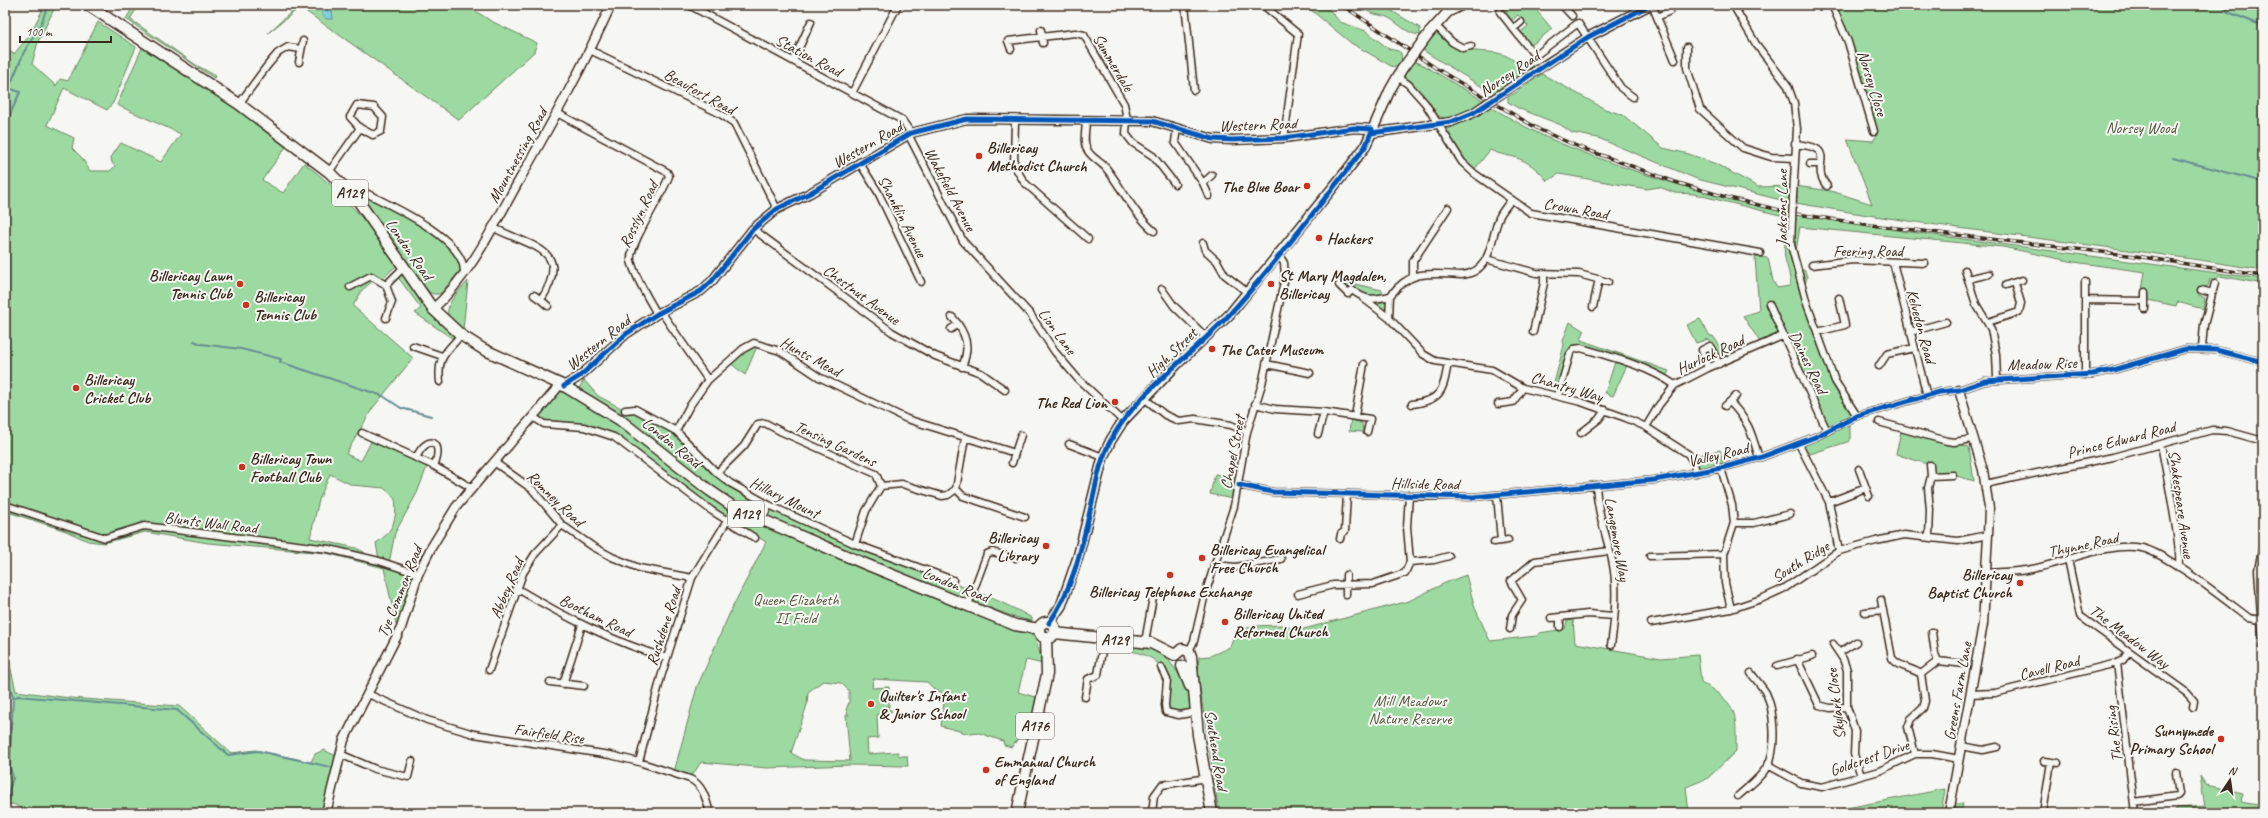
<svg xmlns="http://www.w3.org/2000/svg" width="2268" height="818" font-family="Caveat,sans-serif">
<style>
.green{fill:#9ddaa2;stroke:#6c8260;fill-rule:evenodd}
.water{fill:#82cfe1;stroke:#668d93}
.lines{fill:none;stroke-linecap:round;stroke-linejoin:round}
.stream{stroke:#668d93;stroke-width:2}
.minor-casing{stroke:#3b2a1e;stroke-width:9}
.tertiary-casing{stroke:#3b2a1e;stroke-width:11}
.secondary-casing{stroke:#3b2a1e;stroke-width:12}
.primary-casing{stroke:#3b2a1e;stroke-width:13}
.minor{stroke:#f6f6f2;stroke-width:6}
.tertiary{stroke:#f6f6f2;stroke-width:8}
.secondary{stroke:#f6f6f2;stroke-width:9}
.primary{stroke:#f6f6f2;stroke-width:10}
.rail-casing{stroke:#3b2a1e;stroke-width:3.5}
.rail{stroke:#f6f6f2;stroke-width:2;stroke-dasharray:6;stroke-linecap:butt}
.minor-bridge-casing{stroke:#3b2a1e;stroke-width:9;stroke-linecap:butt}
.tertiary-bridge-casing{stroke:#3b2a1e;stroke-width:11;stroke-linecap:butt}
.secondary-bridge-casing{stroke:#3b2a1e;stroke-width:12;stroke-linecap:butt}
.minor-bridge{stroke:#f6f6f2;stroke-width:6}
.tertiary-bridge{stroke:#f6f6f2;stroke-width:8}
.secondary-bridge{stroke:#f6f6f2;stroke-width:9}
.cycleway-casing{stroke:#f6f6f2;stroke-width:8}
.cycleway{stroke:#0057b8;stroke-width:5}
.poi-dot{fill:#c8321e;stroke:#f6f6f2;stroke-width:1.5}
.labels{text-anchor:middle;stroke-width:4;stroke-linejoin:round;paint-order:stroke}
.shield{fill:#f6f6f2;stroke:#73675e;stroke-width:1}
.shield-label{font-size:15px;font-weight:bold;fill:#3b2a1e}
.street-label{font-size:16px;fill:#3b2a1e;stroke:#f6f6f2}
.park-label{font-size:16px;fill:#54563f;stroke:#f6f6f2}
.poi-label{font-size:16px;font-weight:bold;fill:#3b2a1e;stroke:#f6f6f2;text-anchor:start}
</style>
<rect width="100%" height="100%" fill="#f6f6f2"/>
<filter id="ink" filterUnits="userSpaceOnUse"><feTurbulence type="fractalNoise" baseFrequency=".025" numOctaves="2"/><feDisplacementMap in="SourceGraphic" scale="8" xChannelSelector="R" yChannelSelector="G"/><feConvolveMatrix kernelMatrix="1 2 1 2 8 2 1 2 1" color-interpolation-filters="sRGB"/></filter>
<g filter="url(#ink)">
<path class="green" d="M45,5H56L38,42L32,64L56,86L60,79L68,81L98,22L136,47L113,103L107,110L64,88L47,125L74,138L72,148L82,158L90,171H110L115,166L112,163L111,157L121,143L161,162L181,134L117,105L142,48L240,111L286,147L262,180L283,193L304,163C344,193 368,223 397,265L382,279L376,275L373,278L374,280L362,290L353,306L413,358L372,409L346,454L361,461L373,438L428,464L417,493L395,533L389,563L418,574L398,634L384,568L326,553L208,543L145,532L104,543L88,541L66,531L5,511V49L14,54L29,36ZM330,474L352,485L384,488L395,499C398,519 392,533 376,543L379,560L364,557V552L356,548L310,538L319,500ZM141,522L283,543L139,527Z
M134,5H139L130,19L196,65L216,76L214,78L126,19Z
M299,5H466L491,21L537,43L534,52L459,120L304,10L298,9L268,33Z
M1305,5H1325L1340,22L1366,31L1389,49L1398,51L1401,53L1402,63L1397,67L1391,66L1351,43Z
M1363,5H1382L1420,28V35C1406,34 1399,23 1387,17C1379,14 1366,15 1363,5Z
M1509,5H1532L1552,29L1529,47L1518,34L1528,26L1518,15L1509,23L1500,12Z
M1834,5H2263V270C2108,244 1951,231 1796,203L1795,186L1831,191L1872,204L1847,139L1873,141L1877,135C1867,91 1853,46 1834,5Z
M1438,29C1447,35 1459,48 1469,50C1491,54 1502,48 1520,66L1527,61L1534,67L1496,94L1492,93L1424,51V44L1426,38L1433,37Z
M1413,61L1423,65L1484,101L1470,114L1450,121L1436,115L1400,75Z
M1542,74L1605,109L1623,115L1663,148L1689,154L1716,164L1758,187L1790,186L1789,202L1697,179L1598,138L1572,133L1561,125L1518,108L1508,102V97C1521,91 1529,80 1542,74Z
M1491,107C1512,119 1533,132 1555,141C1631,173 1709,195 1789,213V226L1794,214L1903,231L2263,279V284L2220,276L2216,279H2210L2208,286L2205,287L2199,286L2197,294L2205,298L2203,309L2177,302L2176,306L2148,300V292L2142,290L2145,272L2074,262L2003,247L1800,227L1796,251L1801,269L1805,271L1807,277L1805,284L1808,297V307L1829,366L1857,416L1850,420V441L1804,456L1799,444L1827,431L1782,337L1762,345L1743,316L1759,311L1755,257L1768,258L1773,281L1777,288L1790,286C1791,276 1787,267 1785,258C1783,244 1787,230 1784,216L1694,194L1675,193L1659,187L1647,189L1559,174L1547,181C1539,170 1528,161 1514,157C1506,155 1498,154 1490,150L1474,170L1466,163L1446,130Z
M358,189L444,238L464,266L440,294H433L426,291L394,241L355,190Z
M402,273L406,275L437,320L457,336L453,339L415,313L421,308L397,276Z
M468,281L463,330C459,326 451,322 449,317C443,305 461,289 468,281Z
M1341,281L1382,290L1384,297L1390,296L1389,318Z
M1700,319L1710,336H1713L1726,355L1719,358L1708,339L1696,343L1687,325Z
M1570,322L1584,331L1581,340L1669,371L1665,378L1628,363L1613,396L1605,393L1616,359L1575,349L1559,388L1553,387L1564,345L1563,341Z
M758,344L745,375L729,362L743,349Z
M584,380L598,396L625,410L635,409L676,431L717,473L769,505L944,578C958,587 973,589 987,596C1003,603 1018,610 1032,618V621C1000,616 975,597 942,594L1035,637L1043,664L1026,660L1018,692L1042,699L1032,740L1018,737L1017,742L1014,743L1012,747L1004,745L1003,741L979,733L970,734L941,726L945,694L934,689L927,682L873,679L872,688L889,687V707H885L892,711L889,713L877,715L878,738L867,739L868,754L898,752L899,756H907L908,766L850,765L767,768L701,762L690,779L674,772L697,687L732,608L766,542L752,533L748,534L604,432L552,426L533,417L559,386L587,399L737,506L578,390ZM823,681L841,683L849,691V702L846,710L849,715H846L850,761L804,760L791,753L807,705L808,692Z
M1351,420L1362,423L1363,432L1349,431Z
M1902,428L1969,447L1974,481L1953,475L1931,476L1930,465L1896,454Z
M1720,450L1723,463L1701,468L1696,464L1694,456Z
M1215,474L1237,478L1232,499L1210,494Z
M1466,575L1475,608L1490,641L1537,636L1539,633L1565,629L1567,621L1573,620L1575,643L1661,658L1698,655L1701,682C1738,706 1736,708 1736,751L1708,778L1686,787L1689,813H1219L1198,676L1199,657L1210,656L1230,647L1234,635L1252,626L1281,625L1300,630L1409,601L1445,583Z
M1103,644L1146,646L1160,649L1188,686L1194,712H1166C1167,702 1169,689 1167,680C1161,651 1127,651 1103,646Z
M5,654L8,657L16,691L70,698L179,706L231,753L256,750L311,762L315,754L324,750L336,756L333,768H336L326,813H31L13,804L5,805V784L10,770L13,698L5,666Z
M2200,776L2206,785L2243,793L2241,802L2263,806V813H2176V808L2205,806Z
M1945,789L1941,813H1817L1826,812Z
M1956,804H1963L1961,813H1954Z"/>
<path class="water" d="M321,5H331L333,19H326L322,14Z"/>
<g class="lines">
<path class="stream" d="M2221,5L2228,12L2263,26
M5,126L20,92L9,88L24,52L41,24L48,5
M2173,158L2263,182
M194,341L201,344L241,349L281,359L280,362L383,396L401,408L431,416
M5,666L13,698L9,763L13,778L9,790V799H5
M13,698L18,696L177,710L228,755L258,751L335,768"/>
<g class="minor-casing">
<path id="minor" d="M689,5L902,120L911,133
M1185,5L1194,90
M1263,5L1298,34L1284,138
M1562,5L1572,16
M1652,5L1675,60
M1733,5L1756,44L1788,86L1794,103L1797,129L1793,196
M1832,5L1848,42L1874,131
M1500,12L1535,56L1578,23L1621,88L1633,97
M1657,17L1670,11
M1436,26L1452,42L1463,48L1471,46
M1514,28L1521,22
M1041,30L1043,43
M1687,47V68L1700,109L1743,148L1771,157L1794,158
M1011,49L1008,41L1075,33L1084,35L1124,104L1127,119L1126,134L1133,143L1153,156L1175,184
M590,50L719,113L734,123L777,209
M793,61L811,22
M299,62L303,41
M1397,77L1408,84L1425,103L1462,162L1475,174L1531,213L1760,253
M852,93L898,5
M239,104L267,66L278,53L288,47L301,49
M557,113L667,172L669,176C663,195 628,245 631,261C636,279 648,298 657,314
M1015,120L1014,165L1024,182L1088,239
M1086,121C1086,130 1082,143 1088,151C1091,157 1101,162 1106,168C1122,188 1134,214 1154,231
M1177,128L1175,142L1203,183L1209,196
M908,134L963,241L1030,314L1055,352L1078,379L1123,421
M1795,144C1842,148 1808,165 1827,186
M859,162L878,192L921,282
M1810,164H1821
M329,172L360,128L350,117L357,105L374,107L383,117L381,131L373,135L360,128
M1203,183L1212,175
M349,192L358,189C385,203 466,237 464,273
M1792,220L1791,245L1807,304L1835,381L1857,416
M492,227C530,247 574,248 541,300L534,295
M753,229L892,332L935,356L981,373L1005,390
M1203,243L1205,250L1217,261L1225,275L1247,292
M1486,259L1536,273L1579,274L1608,282
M1893,262L1927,396
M1812,265L1853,260L1925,263
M1965,270L1976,304L1991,329L1996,354L1997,378
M1413,275V261L1448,208
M1968,279L1989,274
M1339,285L1348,294L1352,290C1366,301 1373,300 1390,296
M2006,285L2022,280
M350,287L371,276L386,285
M1162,289L1174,306L1206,337
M2201,290L2212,293
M1390,296C1412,268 1430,274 1462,275C1492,272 1490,240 1499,218C1501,212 1507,206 1511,200
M1363,298L1389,318L1423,354L1435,361L1492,370L1523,388L1581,402L1626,418L1646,427L1688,454L1694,463L1696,473
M541,300L548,306
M2085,300L2145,301
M1769,304L1827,431
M1593,307L1599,279
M2145,309V292
M662,313L708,380
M952,317L958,324
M386,318L392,302L386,285L405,266
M1389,318L1390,296
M1988,322L2019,312L2021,303L2015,283
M951,329L958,324C968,339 969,350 962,367
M1533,332L1544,283V274
M1817,332L1845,325L1839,298
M1910,332L1946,322
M413,346L442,356
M2202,348L2204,325L2215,283
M1266,364L1310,373
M1879,366L1887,354L1914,348
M1708,368L1702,350L1710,346L1719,364
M2085,375V282
M440,382C437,356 446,353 461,335
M1558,396L1570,354L1574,349L1581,348C1612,357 1647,366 1675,385
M1144,398L1165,415L1179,421L1195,419L1231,425L1247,432
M1730,402C1749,422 1751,431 1759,458
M1255,404L1275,409L1324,412L1370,419L1367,432
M1412,404C1442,400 1443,391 1448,363
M1498,404L1513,402L1523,388
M1725,406L1736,396
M625,410L635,409L676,431L717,473L730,483L769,505L855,544L953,580
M1355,416L1364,364
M533,417L544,424L584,427L614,437L712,511L755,538
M1879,422L1947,441L1954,442L1973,439
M1646,427L1659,405L1675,385L1708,368L1782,336
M676,431L689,407L708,380L743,349L754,343L780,351L819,377L907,419L1015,453L1021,435
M362,433L434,466L472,488
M1581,433L1599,419L1605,410
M1318,434L1324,412
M1069,444L1103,457
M1799,444L1829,502L1839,551
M2161,444C2164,462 2184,557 2178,567
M416,458C428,432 445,442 434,466
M494,462L532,489L562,525L592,546L612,557L639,568L692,578
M1012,463L1015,453
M1930,465L1931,476
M1721,468L1732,505L1734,523L1724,554L1725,583L1731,609
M1859,469L1869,496
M717,473L744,446L758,424L765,423L782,432L876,474L881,486L902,484L942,496L948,495L956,489L963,496L1025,517
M1985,484L2113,457L2212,430L2227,431L2263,441
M1239,485L1273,492L1473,497L1654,480L1721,468L1759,458L1815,437L1857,416L1939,392L1959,390L1985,381L2093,374L2113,370L2186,349L2216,350L2263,362
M1596,485C1597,511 1606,534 1612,560C1618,586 1615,619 1611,645
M956,489L965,438
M1497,495L1501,541
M1829,502L1866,488
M5,505L105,538L144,526L329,549L379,561L418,574
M761,521L769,505
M1734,523H1754L1790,514
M1929,537L1930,510L1928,488L1931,476L1953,475
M1340,539L1341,534L1345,531L1347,494
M1494,542L1508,540
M855,544L866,511L881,486
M2263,544L2258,570L2263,646
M1650,556L1724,554
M2068,559L2080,616L2187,693L2194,701L2193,707
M1410,562L1434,560L1449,556
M1214,565L1236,567L1281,559
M1986,573C1999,572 2013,572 2026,570C2061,565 2106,541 2142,548C2168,554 2225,600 2249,618L2260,620
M1346,575V595
M516,588C565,617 613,642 667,658
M1298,594L1333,585L1373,584L1405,573L1410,562L1407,527L1409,495
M1881,600L1892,658C1898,667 1912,668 1921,674L1925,701L1923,708L1911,719L1908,727L1915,754
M968,605L987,554L992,552L1015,558
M1865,612L1883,610
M1560,617V627
M1551,618L1588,614L1614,616
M1651,623L1731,609L1761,599L1785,588L1839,551L1876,541L1904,535L1958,541L1988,535
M1510,629L1512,615L1522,600L1511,581L1535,561L1609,551
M1932,632L1935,654L1938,661
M1145,642L1153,597
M1833,644L1843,659L1847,670V707L1855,731L1854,754L1861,776
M1189,651L1194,641L1205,594L1234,506L1247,432L1262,384L1285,277L1284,263L1279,255
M1839,653L1856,642
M1797,659L1819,705L1830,708L1847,707
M2117,663L2135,813
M1777,666L1812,656
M1161,667L1167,680L1165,705L1166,712L1179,715L1196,712
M489,670L523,573L535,554L562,525
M1921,674L1938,661L1965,664
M550,682L584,686
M563,684L582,625
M368,694L427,720L474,734L610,755L639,762L690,779C703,785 706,799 710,813
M1970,694L1995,693L2117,663L2123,660L2128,652
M1085,697L1088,679L1098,675L1104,639
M1961,746L1983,750L1997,747
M340,754L375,769L408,777L412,761
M2044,761L2058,763
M639,762L661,677L692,578L735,508
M1768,765L1801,783L1822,787L1879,771L1915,754H1932L1959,759
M1738,796C1748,787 1761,778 1768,765C1777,749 1774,709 1766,693C1762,686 1755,679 1751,673
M2134,802L2177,796L2179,794L2176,773
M1152,813L1154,796L1162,785L1207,778
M2043,813L2051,762"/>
</g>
<g class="tertiary-casing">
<path id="tertiary" d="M1444,5L1448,12
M1520,81L1588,37L1650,5
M1371,133L1451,122L1473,113
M433,309C470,275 492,229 516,186C550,126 583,67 611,5
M564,386L580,376L626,334L657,314L701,291L712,281L753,229L777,209L810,193L911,133L967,119L1152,121L1213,139L1232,140L1284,138L1354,128L1372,129
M326,813L344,740L401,628L418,574L431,548L456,507L559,386
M1949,813L1983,624L1988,535L1989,508L1983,470L1959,390"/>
</g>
<g class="secondary-casing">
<path id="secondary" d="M1429,33L1448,12L1462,5
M1049,623L1061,606L1078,557L1103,457L1111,440L1123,421L1178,363L1229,315L1348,169L1365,147L1390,90L1402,69"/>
</g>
<g class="primary-casing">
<path id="primary" d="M88,5L239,104L329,172L359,202L433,309L461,335L483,349L564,386L620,420L709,490L735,508L863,563L1015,625L1039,629
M1039 630a8 8 0 1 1 16 0a8 8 0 1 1-16 0Z
M1054,633L1151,643L1175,655
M1175,655L1182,649L1189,651L1191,656L1198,735L1212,813
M1182,666L1190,686
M1017,813L1047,674L1046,637"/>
</g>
<use href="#minor" class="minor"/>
<use href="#tertiary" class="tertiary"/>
<use href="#secondary" class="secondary"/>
<use href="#primary" class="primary"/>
<g class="rail-casing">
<path id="rail" d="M1342,5L1437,69L1540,130L1579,147L1675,182L1729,198L1797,214L1871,225L2136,256L2263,276"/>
</g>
<use href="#rail" class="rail"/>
<g class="minor-bridge-casing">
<path id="minor-bridge" d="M1792,220L1793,196"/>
</g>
<g class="tertiary-bridge-casing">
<path id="tertiary-bridge" d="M1473,113L1520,81"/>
</g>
<g class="secondary-bridge-casing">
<path id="secondary-bridge" d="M1402,69L1429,33"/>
</g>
<use href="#minor-bridge" class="minor-bridge"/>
<use href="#tertiary-bridge" class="tertiary-bridge"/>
<use href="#secondary-bridge" class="secondary-bridge"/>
<g class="cycleway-casing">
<path id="cycleway" d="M564,386L580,376L626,334L657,314L701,291L712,281L753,229L777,209L810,193L911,133L967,119L1152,121L1213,139L1232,140L1284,138L1354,128L1372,129
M1239,485L1273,492L1473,497L1654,480L1721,468L1759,458L1815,437L1857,416L1939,392L1959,390L1985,381L2093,374L2113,370L2186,349L2216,350L2263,362
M1049,623C1075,587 1083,540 1093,498C1097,479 1101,458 1111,440C1137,392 1192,355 1229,315C1271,269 1309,218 1348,169L1365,147L1371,133L1451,122L1473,113L1588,37L1650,5"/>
</g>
<use href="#cycleway" class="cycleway"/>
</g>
</g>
<g class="poi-dot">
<circle cx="979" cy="156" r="4"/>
<circle cx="1307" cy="186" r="4"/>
<circle cx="1319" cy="238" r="4"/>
<circle cx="240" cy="284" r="4"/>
<circle cx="1271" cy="284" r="4"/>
<circle cx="246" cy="305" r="4"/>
<circle cx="1212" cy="349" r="4"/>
<circle cx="76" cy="388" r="4"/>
<circle cx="1115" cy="402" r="4"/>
<circle cx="242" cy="467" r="4"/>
<circle cx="1046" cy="546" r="4"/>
<circle cx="1202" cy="558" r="4"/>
<circle cx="1170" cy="575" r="4"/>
<circle cx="2020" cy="583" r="4"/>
<circle cx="1225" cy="622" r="4"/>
<circle cx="871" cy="704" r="4"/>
<circle cx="2221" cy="739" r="4"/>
<circle cx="986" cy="770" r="4"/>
</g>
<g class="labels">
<g class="shield">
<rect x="332" y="180" width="36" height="26" rx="3"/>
<rect x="728" y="501" width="36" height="26" rx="3"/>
<rect x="1097" y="627" width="36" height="26" rx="3"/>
<rect x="1016" y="713" width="38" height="26" rx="3"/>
</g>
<g class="shield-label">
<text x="350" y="198">A129</text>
<text x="746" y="519">A129</text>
<text x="1115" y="645">A129</text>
<text x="1035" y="731">A176</text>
</g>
<g class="street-label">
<text transform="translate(809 55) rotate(28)" y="6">Station Road</text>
<text transform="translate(1114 62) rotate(59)" y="6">Summerdale</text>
<text transform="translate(1509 73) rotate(-34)" y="6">Norsey Road</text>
<text transform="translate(1873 83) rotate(73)" y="6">Norsey Close</text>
<text transform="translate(700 91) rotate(29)" y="6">Beaufort Road</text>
<text transform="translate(1258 124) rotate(-2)" y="6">Western Road</text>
<text transform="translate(867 144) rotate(-30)" y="6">Western Road</text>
<text transform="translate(517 155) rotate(-61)" y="6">Mountnessing Road</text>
<text transform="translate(951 189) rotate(62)" y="6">Wakefield Avenue</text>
<text transform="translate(1576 208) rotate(10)" y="6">Crown Road</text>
<text transform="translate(1781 208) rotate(-90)" y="6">Jacksons Lane</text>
<text transform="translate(638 214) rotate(-65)" y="6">Rosslyn Road</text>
<text transform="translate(903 216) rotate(63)" y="6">Shanklin Avenue</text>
<text transform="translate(410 249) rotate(55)" y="6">London Road</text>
<text x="1868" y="256">Feering Road</text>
<text transform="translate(862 294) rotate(36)" y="6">Chestnut Avenue</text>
<text transform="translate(1922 326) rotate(75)" y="6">Kelvedon Road</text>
<text transform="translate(1058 331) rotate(54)" y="6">Lion Lane</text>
<text transform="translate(598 342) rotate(-39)" y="6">Western Road</text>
<text transform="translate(1171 352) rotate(-44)" y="6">High Street</text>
<text transform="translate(1710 354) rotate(-25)" y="6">Hurlock Road</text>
<text transform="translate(811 356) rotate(29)" y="6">Hunts Mead</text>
<text transform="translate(1809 362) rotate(64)" y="6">Daines Road</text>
<text transform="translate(2042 363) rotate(-2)" y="6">Meadow Rise</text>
<text transform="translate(1567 386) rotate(16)" y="6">Chantry Way</text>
<text transform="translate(2121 439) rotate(-14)" y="6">Prince Edward Road</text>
<text transform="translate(672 442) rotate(39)" y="6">London Road</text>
<text transform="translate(836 443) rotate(25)" y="6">Tensing Gardens</text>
<text transform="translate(1232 452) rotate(-79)" y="6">Chapel Street</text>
<text transform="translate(1718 454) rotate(-13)" y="6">Valley Road</text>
<text transform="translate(1425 483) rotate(1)" y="6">Hillside Road</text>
<text transform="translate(785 497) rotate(26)" y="6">Hillary Mount</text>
<text transform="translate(556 498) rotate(44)" y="6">Romney Road</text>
<text transform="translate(2182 504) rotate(82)" y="6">Shakespeare Avenue</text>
<text transform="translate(211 522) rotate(7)" y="6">Blunts Wall Road</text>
<text transform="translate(1618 539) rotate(80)" y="6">Langemore Way</text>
<text transform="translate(2083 544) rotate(-12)" y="6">Thynne Road</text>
<text transform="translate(1800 561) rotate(-32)" y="6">South Ridge</text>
<text transform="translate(956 584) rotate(22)" y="6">London Road</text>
<text transform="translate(506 588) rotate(-67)" y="6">Abbey Road</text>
<text transform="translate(399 591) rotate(-68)" y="6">Tye Common Road</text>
<text transform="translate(596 615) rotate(26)" y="6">Bootham Road</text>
<text transform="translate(663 626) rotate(-72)" y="6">Rushdene Road</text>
<text transform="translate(2130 636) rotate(37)" y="6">The Meadow Way</text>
<text transform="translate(2049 667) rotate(-14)" y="6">Cavell Road</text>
<text transform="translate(1957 691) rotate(-80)" y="6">Greens Farm Lane</text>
<text transform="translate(1835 704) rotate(-97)" y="6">Skylark Close</text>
<text transform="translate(549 733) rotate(8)" y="6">Fairfield Rise</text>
<text transform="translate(2113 734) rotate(-97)" y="6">The Rising</text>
<text transform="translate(1217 750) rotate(81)" y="6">Southend Road</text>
<text transform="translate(1869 757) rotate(-19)" y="6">Goldcrest Drive</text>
</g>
<g class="park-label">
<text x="2141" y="133">Norsey Wood</text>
<text x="796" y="605">Queen Elizabeth<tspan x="796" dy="18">II Field</tspan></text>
<text x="1410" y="706">Mill Meadows<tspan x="1410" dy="18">Nature Reserve</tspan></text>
</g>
<g class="poi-label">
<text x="987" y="153">Billericay<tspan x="987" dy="18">Methodist Church</tspan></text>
<text x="1299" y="192" text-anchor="end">The Blue Boar</text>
<text x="1327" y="244">Hackers</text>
<text x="232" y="281" text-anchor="end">Billericay Lawn<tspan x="232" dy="18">Tennis Club</tspan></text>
<text x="1279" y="281">St Mary Magdalen,<tspan x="1279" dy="18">Billericay</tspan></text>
<text x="254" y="302">Billericay<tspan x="254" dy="18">Tennis Club</tspan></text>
<text x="1220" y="355">The Cater Museum</text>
<text x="84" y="385">Billericay<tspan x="84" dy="18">Cricket Club</tspan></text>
<text x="1107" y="408" text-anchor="end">The Red Lion</text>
<text x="250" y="464">Billericay Town<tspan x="250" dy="18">Football Club</tspan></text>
<text x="1038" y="543" text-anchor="end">Billericay<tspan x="1038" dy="18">Library</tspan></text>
<text x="1210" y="555">Billericay Evangelical<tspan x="1210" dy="18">Free Church</tspan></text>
<text x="2012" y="580" text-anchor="end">Billericay<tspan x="2012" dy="18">Baptist Church</tspan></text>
<text x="1170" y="597" text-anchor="middle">Billericay Telephone Exchange</text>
<text x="1233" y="619">Billericay United<tspan x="1233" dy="18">Reformed Church</tspan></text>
<text x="879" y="701">Quilter's Infant<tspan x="879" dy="18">&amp; Junior School</tspan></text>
<text x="2213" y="736" text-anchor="end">Sunnymede<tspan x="2213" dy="18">Primary School</tspan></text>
<text x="994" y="767">Emmanual Church<tspan x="994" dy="18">of England</tspan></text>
</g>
</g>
<rect width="2268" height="818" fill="none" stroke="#f6f6f2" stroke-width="20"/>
<rect x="10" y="10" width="2248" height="798" fill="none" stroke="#3b2a1e" stroke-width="1.5" filter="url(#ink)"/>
<g transform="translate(2230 780) rotate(13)" stroke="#f6f6f2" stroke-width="3" paint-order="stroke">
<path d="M0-3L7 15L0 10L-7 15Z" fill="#3b2a1e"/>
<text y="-6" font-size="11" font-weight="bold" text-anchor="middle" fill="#3b2a1e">N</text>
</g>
<path d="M20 36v6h91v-6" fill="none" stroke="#3b2a1e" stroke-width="2"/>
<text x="26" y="36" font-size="12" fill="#3b2a1e" stroke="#f6f6f2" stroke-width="3" paint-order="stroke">100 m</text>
</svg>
